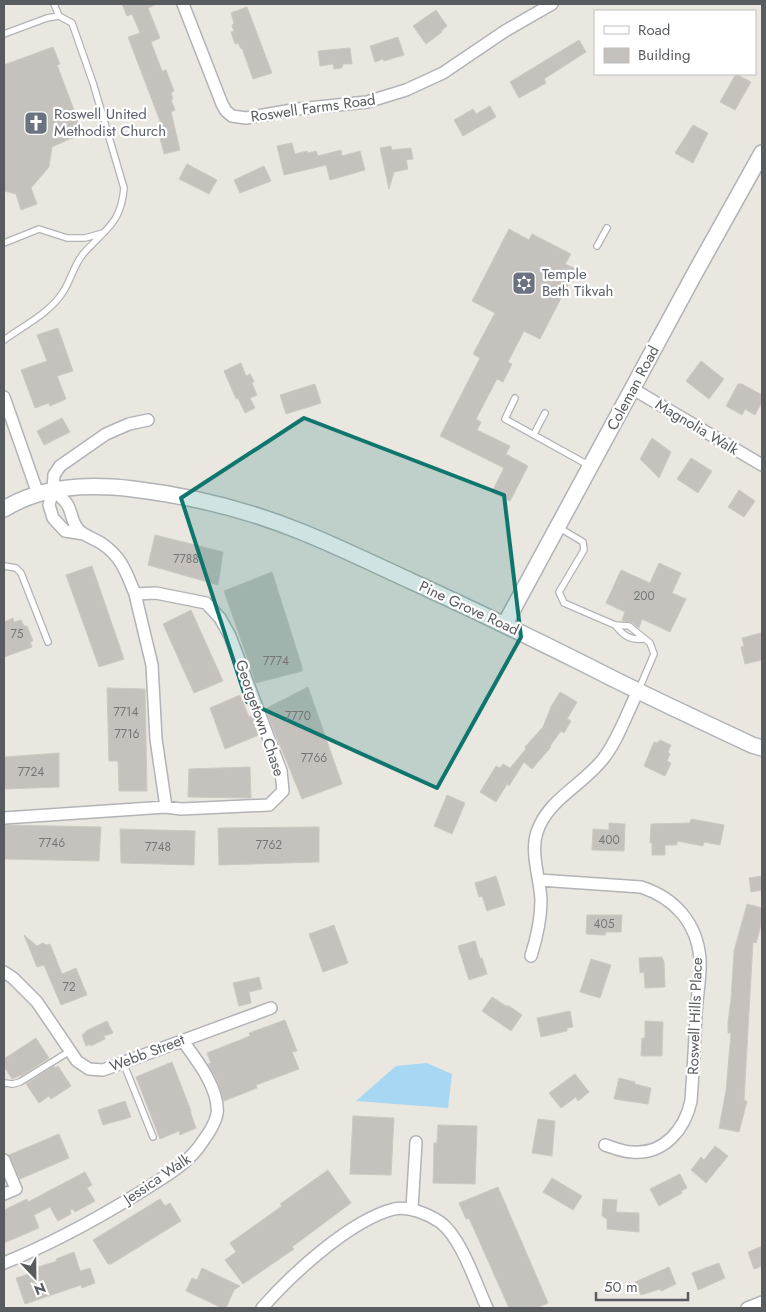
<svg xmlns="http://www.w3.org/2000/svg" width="766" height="1312" font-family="Jost,sans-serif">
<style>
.water{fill:#a7d7f3}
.building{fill:#c5c2bd;stroke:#cec8c0}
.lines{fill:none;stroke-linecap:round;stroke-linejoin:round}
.lane-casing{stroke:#b1b3b6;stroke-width:8}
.street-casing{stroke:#b1b3b6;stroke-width:14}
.secondary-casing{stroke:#b0b3b6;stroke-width:18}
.lane{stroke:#fff;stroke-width:5.5}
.street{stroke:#fff;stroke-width:11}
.secondary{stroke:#fff;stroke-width:15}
.marked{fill:#0f766e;fill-opacity:0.2;stroke:#0f766e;stroke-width:4;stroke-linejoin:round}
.labels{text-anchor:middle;stroke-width:4.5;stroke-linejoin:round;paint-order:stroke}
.number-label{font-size:12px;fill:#747676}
.street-label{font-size:15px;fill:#595c5f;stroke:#fff}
.worship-label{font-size:15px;fill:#5b616d;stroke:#fff;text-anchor:start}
</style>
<rect width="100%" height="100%" fill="#eae7e0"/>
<path class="water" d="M427,1063L452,1074L448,1108L356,1101L396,1066Z"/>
<path class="building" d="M122,4H157L148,8L160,38L151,42L162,71L166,70L174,91L171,93L173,99L171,100L175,110L171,112L180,150L164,154L158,130L163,129L128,37L140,33L132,14L127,16Z
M247,7L272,73L253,79L242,48L241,49L238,43L235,44L231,32L234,31L232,26L234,23L231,13Z
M436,10L447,26L441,31L442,32L426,44L413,26Z
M398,37L404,55L384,61L383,59L375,62L370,46Z
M579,40L586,52L544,79L546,83L519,98L510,82Z
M53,47L60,64L57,65L80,126L71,129L74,137L52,147L49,167L31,188L37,204L21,210L16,194L4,191V65Z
M350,48L352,64H343L342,68L334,69L333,64L320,66L318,51Z
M736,74L751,82L735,110L720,102Z
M490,106L496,117L463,136L454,120L473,109L476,114Z
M693,125L708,133L693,163L675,153Z
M292,143L295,154L307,151L308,153L316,151L318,156L341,150L342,156L360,151L365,170L330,180L326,165L284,175L277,146Z
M391,146L392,150L411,148L413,159L406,160L408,169L394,172L389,189L380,148Z
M187,164L217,180L209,194L179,179Z
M264,166L271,181L240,193L234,180Z
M509,229L529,240L532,234L571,254L565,264L576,269L540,339L524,331L508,362L512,364L503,382L497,379L476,419L481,422L477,430L510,446L506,454L528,466L510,501L492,492L504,468L440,436L480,358L473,354L495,313L472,301Z
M58,328L73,371L57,376L66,399L50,406L49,403L35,408L21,370L47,361L37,335Z
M701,361L724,379L709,399L686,381Z
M241,363L246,376L250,374L254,381L252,383L257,395L250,398L255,408L245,413L238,398L236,399L224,371Z
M315,384L321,403L286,414L280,395Z
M738,384H742L762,395V402L755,415L745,409L742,415L726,406Z
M62,418L70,432L44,445L37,431Z
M652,438L671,452L659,478L640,459Z
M691,458L712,471L698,493L677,479Z
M739,490L755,501L744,517L728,507Z
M155,535L223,552L218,585L148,565Z
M659,563L681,573L672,593L686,599L670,632L642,619L639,628L631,622L623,621L622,620L625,612L606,603L621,570L650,583Z
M92,566L124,659L99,667L66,575Z
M272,572L302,667V671L256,683L224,591Z
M191,610L223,681L194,693L163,624Z
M13,618L14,622L21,620L24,626H27L33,641L30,642L32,647L4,657V622Z
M761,633L762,660L745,664L741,647L744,646L742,638Z
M308,687L342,784L302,799L265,709Z
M107,688L145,689L147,791H119L118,761H109Z
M560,692L577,702L567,719L571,721L564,733L561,731L550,746L551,747L532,769L524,762L509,786L507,784L496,802L480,792L496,766L500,768L503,764L510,768L526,749L525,747L543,727L551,707Z
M240,695L249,717L252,715L259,735L225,749L210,708Z
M660,740L671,745L668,752L670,754L667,761L671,763L665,776L644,766L654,742L657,743Z
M59,753V787L4,789V757Z
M250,767L251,798L188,797L189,769Z
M447,795L465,803L452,834L434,826Z
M691,819L724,825L720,845L704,842L703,846L677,841V845H665V855H652V843H650L651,824L690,823Z
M609,823L625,824L624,851L592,850L593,829L609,830Z
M4,825L101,827L99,861L4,859Z
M319,827V862L219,865L218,828Z
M120,829L195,831L194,865L121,863Z
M496,876L505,905L487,911L482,896L479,897L475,883Z
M762,876V890L751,892L749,878Z
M747,904L762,908V921L756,943L753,942L744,1100L747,1101L739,1132L719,1128L726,1091L731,1033H728V1022L731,999L734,951Z
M587,915H622L621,932H606L605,935L586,934Z
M334,925L348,963L323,972L309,934Z
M24,935L37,946L43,943L46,945L50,944L62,974L76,968L87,995L61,1005L44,965L37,967Z
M475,941L480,958H482L487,974L469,980L458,946Z
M662,957L663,960L664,961L665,987L645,988L644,972L640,973L639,958Z
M591,959L611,965L600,998L580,992Z
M259,977L262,989L249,992L251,1003L239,1006L233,983Z
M492,997L506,1006H509L522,1015L511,1031L482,1011Z
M570,1011L573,1027L567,1028V1031L541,1037L537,1018Z
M285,1020L297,1051L292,1052L299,1069L256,1085L257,1088L224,1101L218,1082L208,1064L211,1063L207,1053L250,1036L249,1033Z
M107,1021L113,1033L104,1036L105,1039L91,1046L90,1044L86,1046L82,1035L85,1033L86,1031Z
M645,1021L663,1022L662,1056H641L642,1038H645Z
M36,1038L49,1058L21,1076V1075L12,1079L4,1066V1059Z
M172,1062L191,1111H190L196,1128L180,1135L179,1131L160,1139L136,1077Z
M54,1066L55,1068L58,1066L71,1086L51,1099L49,1096L39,1103L26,1084Z
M575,1074L589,1092L578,1101L576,1097L561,1108L549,1093Z
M619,1078L635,1082V1084L651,1088L648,1104L614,1099Z
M125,1101L131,1117L103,1125L98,1110Z
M353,1116L394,1118L391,1175L350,1174Z
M538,1119L555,1121L552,1156L532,1153Z
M438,1125L477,1126L475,1184L433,1183L434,1143H437Z
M59,1134L69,1158L20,1179L9,1155Z
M715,1146L728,1156L706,1183L691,1170L701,1157L704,1160Z
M328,1170L351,1203L292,1247L294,1249L243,1284L225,1260L236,1252L230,1243L282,1206L280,1204Z
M85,1172L92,1185L87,1188L95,1201L75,1212L73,1209L70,1210L71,1214L58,1221L50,1207L34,1215L39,1228L4,1243V1210L27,1199L28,1202Z
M680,1174L687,1188L681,1191L682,1193L659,1206L650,1189Z
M552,1178L582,1196L573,1210L543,1192Z
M498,1187L548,1303L536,1308H509L469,1218L466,1219L459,1203Z
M160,1199L165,1206L170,1203L181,1221L111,1264H108L93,1240Z
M603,1199L617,1200L616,1212L639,1213V1232L607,1229V1219L602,1216Z
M762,1246V1266L754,1269L748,1252Z
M74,1252L80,1271L90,1268L95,1283L82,1288L81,1285L25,1304L16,1278L36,1272L35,1268L57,1261L56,1259Z
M719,1263L725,1278L698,1290L692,1273Z
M669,1267L676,1284L661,1291L660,1289L641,1295L635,1282Z
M202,1268L240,1286L234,1290L226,1308H222L186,1291L192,1278L197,1280Z"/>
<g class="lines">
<g class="lane-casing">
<path id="lane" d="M4,34L47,18L59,16
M4,243L39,229L67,238H85L103,233
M597,246L607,228
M4,340C23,326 50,313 63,292C71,280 74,265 83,254C105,229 121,224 124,188L93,83L72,23L59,16L54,4
M515,398L505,419L590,466
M534,434L545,413
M558,527L583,542L584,550L559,592L564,603L615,625L629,626L650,643L654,654L639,689
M4,566L16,568L21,573L48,642
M615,625C624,636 629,640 643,639
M123,1062L153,1137
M4,1083L13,1084L20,1082L70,1051"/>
</g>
<g class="street-casing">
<path id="street" d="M183,4L222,104L226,111L232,116L246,118L298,109L367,102L406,90L443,73L505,31L552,4
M633,389L762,465
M4,397L38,494
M84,534L65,531L53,518L49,505L53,490L54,475L60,466L106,434L129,424L148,420
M135,594L152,665L156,739L166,807
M4,818L166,807L181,809L269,805L283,791L281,771L230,636L220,618L206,603L156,593L135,594C126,572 122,557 101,543C93,538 84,536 78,529C71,521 72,511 67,504C64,499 58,495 53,490
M539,880L641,887C675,898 697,923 700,959C701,977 697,995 696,1013C695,1042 693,1072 691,1101C685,1129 664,1155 632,1152C623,1152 614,1148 605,1145
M531,956C537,937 541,919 541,900C540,878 530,853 537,832C548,799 583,785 603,759C618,740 627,713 638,691
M4,972L13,978L37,1002L77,1061L89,1069L103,1070L271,1008
M4,1160L16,1189L4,1194
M412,1209L416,1142
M4,1263C51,1244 95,1220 139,1193C162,1178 188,1165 203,1141C209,1133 215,1124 217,1114C220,1089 196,1059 182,1040
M262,1308C291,1275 350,1220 394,1209C409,1206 428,1214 440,1222C461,1237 476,1284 487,1308
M747,1308L762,1302"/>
</g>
<g class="secondary-casing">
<path id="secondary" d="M4,509C43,485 89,484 133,489C191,496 248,510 302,532C339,547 376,565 413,582C472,609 530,637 588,666C642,694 697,719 752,745L762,748
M505,624L695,273L762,153"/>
</g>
<use href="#lane" class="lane"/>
<use href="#street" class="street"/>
<use href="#secondary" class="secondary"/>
</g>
<path class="marked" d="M304,418L504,495L521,637L437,788L247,702L181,498Z"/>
<defs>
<g id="church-square" transform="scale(1.25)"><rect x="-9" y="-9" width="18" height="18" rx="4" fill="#6b7280" stroke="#fff"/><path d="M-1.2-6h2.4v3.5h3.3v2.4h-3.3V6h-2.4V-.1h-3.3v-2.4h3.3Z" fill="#fff"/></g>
<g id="synagogue-square" transform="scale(1.25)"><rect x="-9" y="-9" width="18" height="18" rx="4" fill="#6b7280" stroke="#fff"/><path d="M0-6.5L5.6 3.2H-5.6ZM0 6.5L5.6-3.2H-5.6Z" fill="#fff"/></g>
</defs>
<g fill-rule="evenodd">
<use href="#church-square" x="36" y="123"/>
<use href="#synagogue-square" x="524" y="283"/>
</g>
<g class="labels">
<g class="number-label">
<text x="186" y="563">7788</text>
<text x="644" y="600">200</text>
<text x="17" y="638">75</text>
<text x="276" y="665">7774</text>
<text x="126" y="716">7714</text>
<text x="298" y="720">7770</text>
<text x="127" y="738">7716</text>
<text x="314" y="762">7766</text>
<text x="31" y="776">7724</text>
<text x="609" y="844">400</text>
<text x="52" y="847">7746</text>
<text x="269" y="849">7762</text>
<text x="158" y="851">7748</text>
<text x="604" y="928">405</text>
<text x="69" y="991">72</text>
</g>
<g class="street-label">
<text transform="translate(313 108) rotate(-8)" y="5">Roswell Farms Road</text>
<text transform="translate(633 388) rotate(-62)" y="5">Coleman Road</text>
<text transform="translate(697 427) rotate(31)" y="5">Magnolia Walk</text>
<text transform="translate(469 608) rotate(25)" y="5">Pine Grove Road</text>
<text transform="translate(260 718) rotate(71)" y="5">Georgetown Chase</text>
<text transform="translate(695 1016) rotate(-88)" y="5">Roswell Hills Place</text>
<text transform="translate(147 1053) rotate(-21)" y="5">Webb Street</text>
<text transform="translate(157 1179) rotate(-34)" y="5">Jessica Walk</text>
</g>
<g class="worship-label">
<text x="54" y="119">Roswell United<tspan x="54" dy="17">Methodist Church</tspan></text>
<text x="542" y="279">Temple<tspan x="542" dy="17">Beth Tikvah</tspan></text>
</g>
</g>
<rect width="766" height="1312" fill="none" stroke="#595c5f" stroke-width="10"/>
<rect x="594" y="10" width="162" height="65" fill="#ffffff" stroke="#bdbebf"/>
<rect x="604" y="26" width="25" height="8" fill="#ffffff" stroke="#bdbebf"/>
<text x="638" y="35" font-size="15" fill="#595c5f">Road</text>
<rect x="604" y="48" width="25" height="15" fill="#c5c2bd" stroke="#bdbebf"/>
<text x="638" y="60" font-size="15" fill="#595c5f">Building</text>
<g transform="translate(35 1277) rotate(158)" stroke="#ffffff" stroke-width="4" paint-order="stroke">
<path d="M0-4L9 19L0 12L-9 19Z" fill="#595c5f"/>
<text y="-8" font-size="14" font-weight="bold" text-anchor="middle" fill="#595c5f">N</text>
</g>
<path d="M596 1292v8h92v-8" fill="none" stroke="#595c5f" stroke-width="2.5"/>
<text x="604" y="1292" font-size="15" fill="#595c5f" stroke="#ffffff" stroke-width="4" paint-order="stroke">50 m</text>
</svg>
